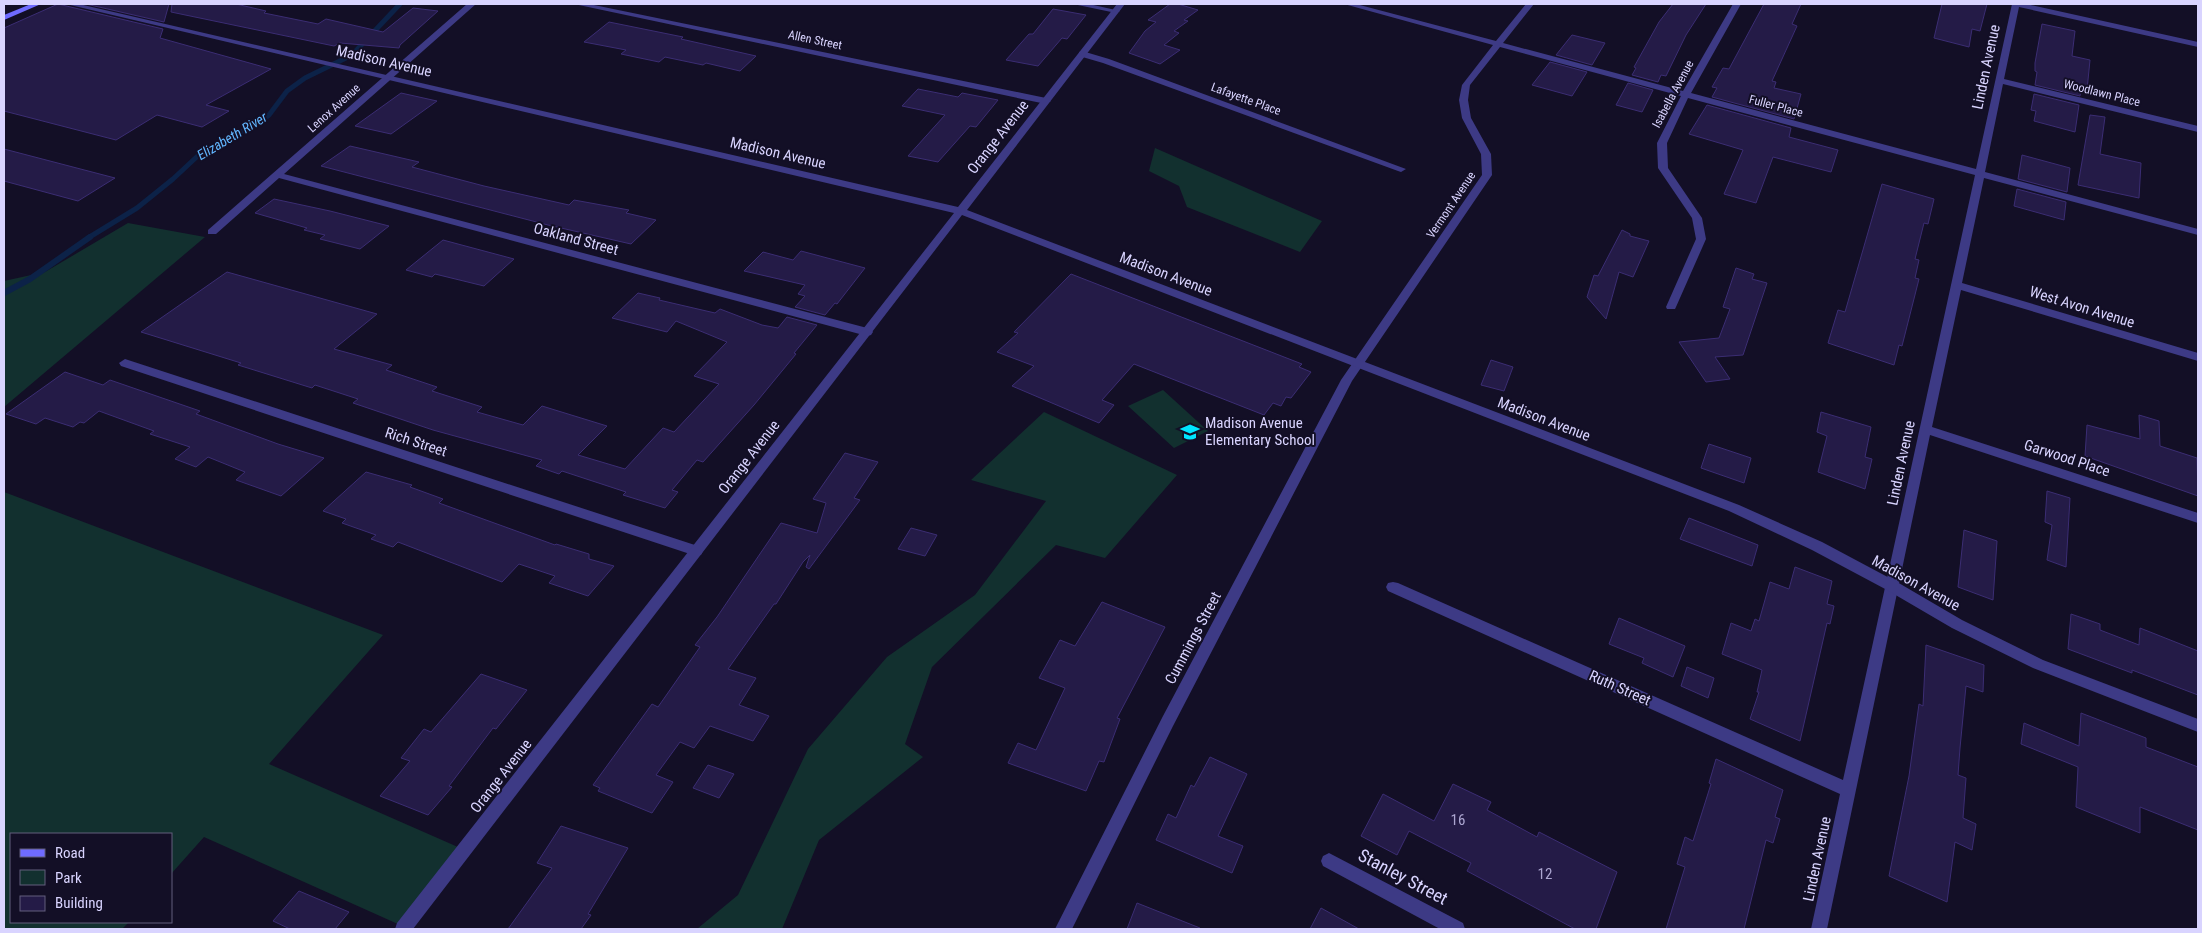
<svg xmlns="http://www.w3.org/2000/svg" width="2202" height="933" font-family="'Roboto Condensed',sans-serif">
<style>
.green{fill:#12302f}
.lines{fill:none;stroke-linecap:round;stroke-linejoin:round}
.stream-far1{stroke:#0c2248;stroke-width:5}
.stream{stroke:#0c2248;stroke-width:6}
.building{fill:#241b47;stroke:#3b2d73}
.minor{fill:#3d3a85;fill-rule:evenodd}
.tertiary{fill:#3d3a85;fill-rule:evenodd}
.secondary{fill:#6f6bff;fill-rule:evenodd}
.labels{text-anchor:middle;stroke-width:4;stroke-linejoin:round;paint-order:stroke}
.far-street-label{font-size:12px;fill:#d9d4ff;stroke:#130f26}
.far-water-label{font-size:14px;font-style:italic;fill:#62b6ff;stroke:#130f26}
.street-label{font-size:15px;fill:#d9d4ff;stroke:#130f26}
.poi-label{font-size:15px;fill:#d9d4ff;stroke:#130f26;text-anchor:start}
.near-number-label{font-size:15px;fill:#aca6d1}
.near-street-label{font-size:18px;fill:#d9d4ff;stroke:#130f26}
</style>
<rect width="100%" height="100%" fill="#130f26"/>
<path class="green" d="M1155,148L1322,221L1300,252L1187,207L1179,186L1149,171Z
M128,223L205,237L4,407V281L45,272Z
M1163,390L1208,431L1174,448L1128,406Z
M1044,412L1177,475L1105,558L1056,545L932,667L905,744L923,757L819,840L782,929H697L738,895L808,749L887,657L975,595L1046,501L971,480Z
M4,492L383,635L269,764L467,851L409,929L204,837L171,874V834H11V922H129L122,929H4Z"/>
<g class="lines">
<path class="stream-far1" d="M88,238L137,208L173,179L203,151L257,124L269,115L287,91L305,78L352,55L400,4"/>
<path class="stream" d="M4,293L30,279L90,237"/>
</g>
<path class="building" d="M58,4L163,29L160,38L271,69L206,105L229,111L202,127L157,115L116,140L4,111V28Z
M86,4H169L164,22Z
M172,4H236L266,11L264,13L318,24L326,19L383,32L413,8L438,11L400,45L399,48L340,43L334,46L171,12Z
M1170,4H1178L1198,10L1184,20L1188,21L1174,31L1179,33L1164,45L1180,50L1160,64L1129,53L1145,31L1156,22L1148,20Z
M1673,4H1706L1686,35L1666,76L1661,75L1658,82L1632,75L1636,68L1634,67L1659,22Z
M1764,4H1801L1792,24L1797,26L1772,81L1776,82L1774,88L1801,94L1794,119L1712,97L1717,88L1712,87L1723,68L1729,69Z
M1942,4H1987L1980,31L1972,29L1969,47L1934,38Z
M1053,9L1086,15L1067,39L1062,38L1038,66L1006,60L1029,34H1033Z
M609,22L683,37L681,39L756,56L740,71L706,63L703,65L665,57L659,62L621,54L626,50L584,42Z
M2042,24L2075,31L2072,56L2090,60L2087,90L2081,89L2080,96L2035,85L2037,72L2035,71V63Z
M1572,35L1605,43L1592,65L1556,55Z
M1550,62L1587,72L1572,96L1532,85Z
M1628,83L1653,90L1642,112L1616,105Z
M918,89L958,97L962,93L998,100L976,127L970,126L938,162L908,156L945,115L902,106Z
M401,93L437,101L391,134L355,126Z
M2034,94L2079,105L2075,132L2034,121L2036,111L2031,110Z
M1707,105L1791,128L1789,137L1838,150L1831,172L1773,157L1756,203L1724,194L1743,150L1689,134Z
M2090,115L2105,117L2100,154L2141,163L2139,198L2078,185Z
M350,146L419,162L412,167L484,186L569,205L574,200L629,210L626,213L656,220L631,244L548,225L321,166Z
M4,149L115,178L78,201L4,181Z
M2022,155L2070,168L2067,192L2018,179Z
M1882,184L1934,199L1928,224L1924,223L1915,259L1919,260L1915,278L1919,279L1902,346L1899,345L1894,365L1828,343L1838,310L1845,312Z
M2017,189L2066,202L2064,220L2014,206Z
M274,199L330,211L389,226L360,249L320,239L325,235L304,230L307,228L255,213Z
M1622,230L1630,234V236L1649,241L1633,277L1619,272L1606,319L1587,297L1594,275L1598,276Z
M443,240L514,259L484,286L435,274L432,277L406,270Z
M801,251L865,268L837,304L835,303L825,315L795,307L805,296L798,294L805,285L744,271L763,252L793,260Z
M1736,268L1754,274L1752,279L1767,283L1743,355L1715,357L1730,379L1706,382L1679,342L1719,338L1730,309L1723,307Z
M227,272L377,314L334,349L392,365L386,370L437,387L432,391L482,407L477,412L523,425L542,406L607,426L578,455L625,469L663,428L674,432L719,384L694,376L727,342L676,321L667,332L612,318L638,293L660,298L659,300L715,313L720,309L762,325L778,328L787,317L817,325L794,353L796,354L754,405L703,462L697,460L672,490L678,492L665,508L623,495L626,492L562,471L559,474L536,466L542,460L433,430L353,403L358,399L315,385L312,388L238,365L241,363L141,332Z
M1071,274L1302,364L1299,367L1311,372L1291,398L1286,397L1281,406L1273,403L1264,415L1134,364L1102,400L1114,405L1099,423L1012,386L1034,366L997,352L1018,333L1014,332Z
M1491,360L1513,367L1504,391L1481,385Z
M65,372L103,385L110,380L200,411L196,414L278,444L324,458L281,496L236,480L245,472L208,457L196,467L175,459L190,447L150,434L154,431L99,411L84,423L80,422L73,427L45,418L36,424L6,414Z
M1821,412L1871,427L1865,457L1872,459L1865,489L1818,472L1827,436L1817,432Z
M2139,415L2159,421L2160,446L2197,458L2198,496L2085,456L2087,425L2140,439Z
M1709,444L1751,458L1744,483L1701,468Z
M845,453L878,462L854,498L860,500L809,569L806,567L810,555L803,562L776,604H774L728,669L756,678L739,705L769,716L753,741L710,726L694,748L680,742L656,775L673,782L652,813L598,791L600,788L593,785L652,704L658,707L700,647L695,645L717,617L781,523L817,533L826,503L813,499Z
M366,472L412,485L410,487L443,499L439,503L555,545L556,544L589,554V559L614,566L588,596L549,583L555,576L519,564L502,582L398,542L393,547L371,539L376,535L342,523L346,519L323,511Z
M2047,491L2070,498L2066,567L2047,560L2052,525L2045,522Z
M1689,518L1758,545L1752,566L1680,539Z
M911,528L937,535L925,556L898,549Z
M1964,530L1997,541L1993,600L1958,587Z
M1795,567L1832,581L1827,604L1834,606L1830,624L1827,623L1800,741L1750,719L1759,692H1757L1762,670L1722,654L1731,623L1751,631L1755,619L1759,621L1770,582L1789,589Z
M1102,602L1165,627L1117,718L1120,719L1104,762L1099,761L1086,791L1008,763L1018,743L1036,750L1065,688L1039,678L1060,640L1075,646Z
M2071,614L2100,624V630L2139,645L2140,628L2198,651V695L2132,670V673L2068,649Z
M1619,618L1685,646L1673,677L1642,663L1644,658L1609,644Z
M1926,645L1984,665L1983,692L1966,686L1960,748L1958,775L1966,778L1963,818L1976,824L1972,850L1955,842L1947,902L1889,876L1909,776L1919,704L1923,706Z
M1687,667L1714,678L1708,698L1681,686Z
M481,674L527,690L496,729L493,728L449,786L452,787L428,815L380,796L410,761L401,758L424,729L431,732Z
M2081,713L2146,738V747L2198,767V830L2140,807V833L2076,807L2078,767L2021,744L2024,723L2079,746Z
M1210,757L1247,774L1218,836L1243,846L1232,873L1156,840L1168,814L1176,818L1191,785L1194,787Z
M1716,759L1783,790L1775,817L1780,819L1773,843L1766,840L1744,929H1666L1685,867L1677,864L1685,837L1693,841L1711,784L1709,783Z
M708,765L734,774L719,798L693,788Z
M1453,784L1491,802L1487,810L1537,837L1539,832L1617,872L1596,929H1575L1467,871L1471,863L1409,831L1397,855L1361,836L1383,794L1434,821Z
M561,826L628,848L588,914L591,915L581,929H508L552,868L537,863Z
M299,891L349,912L335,929H290L273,921Z
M1137,903L1200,928V929H1127Z
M1321,908L1359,929H1310Z"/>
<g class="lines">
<path class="minor" d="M467,4H476L284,174L871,329L873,332L871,335L867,336L279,178L216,234H208V230Z
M574,4H589L1046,98L1051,101L1046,104Z
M1073,4H1089L1120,11L1116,13Z
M1344,4H1356L1496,41L1526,4H1534L1503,43L1683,91L1733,4H1741L1691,93L1976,169L2012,4H2026L2198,42V47L2019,7L2004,79L2198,126V132L2003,84L1985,172L2198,229V235L1984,178L1962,283L2198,353V361L1961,290L1932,427L2198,513V523L1930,435L1827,929H1811L1840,794L1388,591L1386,587L1388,583L1393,582L1398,583L1843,780L1975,175L1688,98L1667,143L1668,168L1702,218L1706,239L1676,307L1675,309H1667L1666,307L1696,239L1692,218L1658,168L1657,143L1681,96L1500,47L1470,85L1468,100L1471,118L1491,154L1492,175L1352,381L1173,726L1072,929H1055L1163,716L1341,380L1482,175L1481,154L1462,118L1459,100L1462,85L1493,45Z
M1082,51L1109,59L1406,169L1401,172L1398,171L1103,63L1079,56V52Z
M125,359L701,547L703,551L701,555L696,556L121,366L119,363Z
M1329,853L1463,923L1465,929H1440L1323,866L1321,861L1323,856Z"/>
<path class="tertiary" d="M66,4H79L958,207L1117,4H1125L967,210L1739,505L1822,542L1897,582L1962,620L2043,660L2198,719V732L2033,668L1952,628L1887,590L1812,550L1729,511L962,215L413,929H395L397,923L954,213Z"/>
<path class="secondary" d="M31,4H41L4,20V15Z"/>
</g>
<defs>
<g id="school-bare" transform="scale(1.5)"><path d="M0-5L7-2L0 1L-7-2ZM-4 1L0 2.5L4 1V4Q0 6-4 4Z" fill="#00e5ff" stroke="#130f26" stroke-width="2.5" paint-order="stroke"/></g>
</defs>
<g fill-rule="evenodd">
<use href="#school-bare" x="1190" y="432"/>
</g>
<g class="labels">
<g class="far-street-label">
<text transform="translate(815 40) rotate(12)" y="4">Allen Street</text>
<text transform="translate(2102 93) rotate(14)" y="4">Woodlawn Place</text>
<text transform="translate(1673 94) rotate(-62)" y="4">Isabella Avenue</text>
<text transform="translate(1246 99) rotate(20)" y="4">Lafayette Place</text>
<text transform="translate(1776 106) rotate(15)" y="4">Fuller Place</text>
<text transform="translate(334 108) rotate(-42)" y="4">Lenox Avenue</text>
<text transform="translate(1451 205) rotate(-56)" y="4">Vermont Avenue</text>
</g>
<g class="far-water-label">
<text transform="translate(232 136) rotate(-31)" y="5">Elizabeth River</text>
</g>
<g class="street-label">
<text transform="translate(384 61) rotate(13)" y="5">Madison Avenue</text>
<text transform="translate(1986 67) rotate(-78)" y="5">Linden Avenue</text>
<text transform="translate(998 137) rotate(-52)" y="5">Orange Avenue</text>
<text transform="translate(778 153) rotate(13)" y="5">Madison Avenue</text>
<text transform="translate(576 239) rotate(15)" y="5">Oakland Street</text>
<text transform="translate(1166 274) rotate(21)" y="5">Madison Avenue</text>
<text transform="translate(2082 307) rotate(17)" y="5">West Avon Avenue</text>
<text transform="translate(1544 419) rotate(21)" y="5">Madison Avenue</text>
<text transform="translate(416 442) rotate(18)" y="5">Rich Street</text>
<text transform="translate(749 457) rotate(-52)" y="5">Orange Avenue</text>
<text transform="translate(2067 458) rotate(18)" y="5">Garwood Place</text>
<text transform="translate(1901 463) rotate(-78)" y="5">Linden Avenue</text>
<text transform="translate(1916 583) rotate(29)" y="5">Madison Avenue</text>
<text transform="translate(1193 638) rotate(-62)" y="5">Cummings Street</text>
<text transform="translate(1620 688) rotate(24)" y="5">Ruth Street</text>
<text transform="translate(501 776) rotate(-52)" y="5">Orange Avenue</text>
<text transform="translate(1817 859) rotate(-78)" y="5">Linden Avenue</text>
</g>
<g class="poi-label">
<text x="1205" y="428">Madison Avenue<tspan x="1205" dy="17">Elementary School</tspan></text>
</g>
<g class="near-number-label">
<text x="1458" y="825">16</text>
<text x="1545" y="879">12</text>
</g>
<g class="near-street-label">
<text transform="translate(1403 877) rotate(28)" y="6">Stanley Street</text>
</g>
</g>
<rect width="2202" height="933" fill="none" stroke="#d9d4ff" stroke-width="10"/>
<rect x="10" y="833" width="162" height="90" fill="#130f26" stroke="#625e7d"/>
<rect x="20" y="849" width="25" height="8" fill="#6f6bff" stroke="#625e7d"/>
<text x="55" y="858" font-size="15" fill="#d9d4ff">Road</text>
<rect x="20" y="870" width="25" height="15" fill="#12302f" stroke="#625e7d"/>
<text x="55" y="883" font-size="15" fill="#d9d4ff">Park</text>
<rect x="20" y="896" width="25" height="15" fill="#241b47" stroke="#625e7d"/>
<text x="55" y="908" font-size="15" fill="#d9d4ff">Building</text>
</svg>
